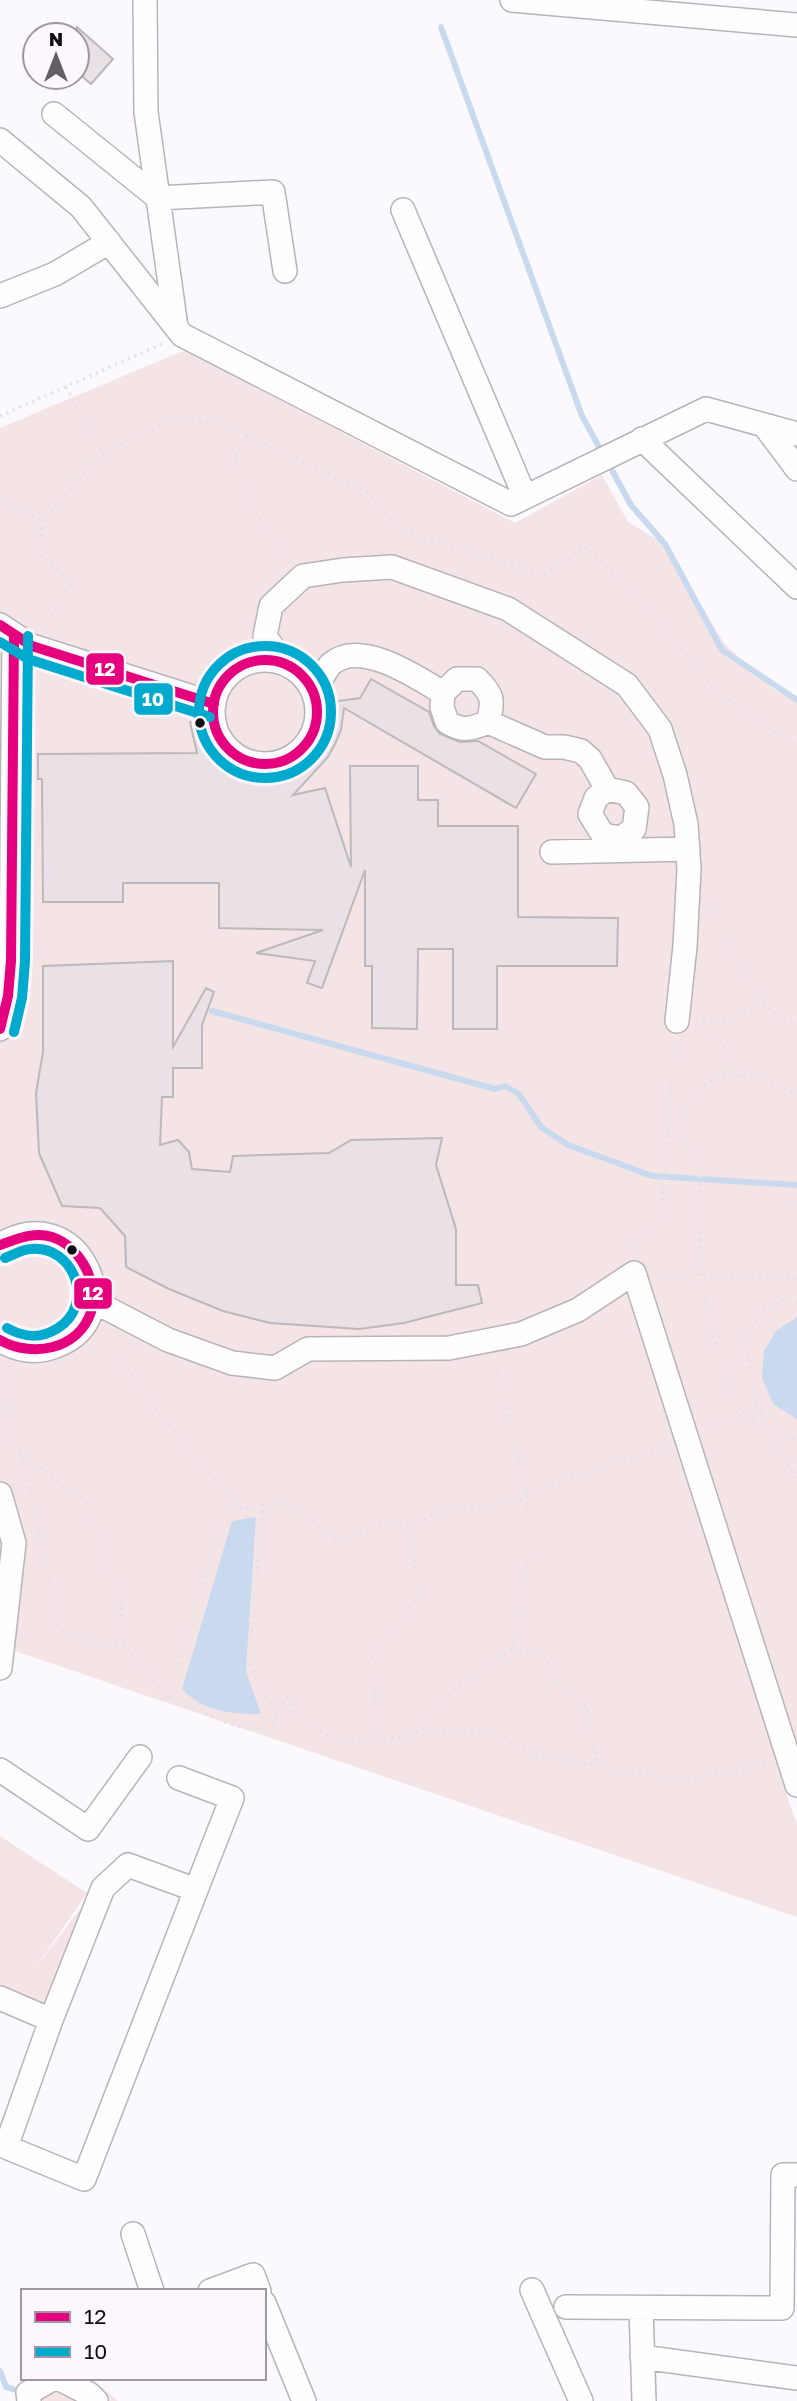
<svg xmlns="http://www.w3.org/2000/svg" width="797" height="2401" font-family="'Golos Text',sans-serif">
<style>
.green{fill:#f5e4e6}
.water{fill:#c9daef}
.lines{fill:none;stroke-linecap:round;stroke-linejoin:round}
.stream{stroke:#c9daef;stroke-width:6}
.building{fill:#eae1e7;stroke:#bcb8bb;stroke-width:2}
.minor-casing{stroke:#b7b4b9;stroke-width:26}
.path{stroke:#e3e2e4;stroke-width:3.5;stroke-dasharray:2 5;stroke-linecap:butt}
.minor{stroke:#fefeff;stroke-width:23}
.bus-1-casing{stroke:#fcf7ff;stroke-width:16}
.bus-2-casing{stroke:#fcf7ff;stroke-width:16}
.bus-1{stroke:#e5007d;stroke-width:10}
.bus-2{stroke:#00a9ce;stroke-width:10}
.bus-dot{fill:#100d12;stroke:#fcf7ff;stroke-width:2.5}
.line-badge{stroke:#fcf7ff;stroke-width:2.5}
.badge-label{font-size:19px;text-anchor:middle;font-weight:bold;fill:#fff}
</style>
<rect width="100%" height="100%" fill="#fbf9fd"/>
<path class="green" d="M185,350L515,523L602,475L628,522L665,544L723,642L773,689L797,700V1791L786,1794L797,1824V1917L0,1646V428Z
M0,1836L87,1893L34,1970L80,1909L84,1911L51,2005L39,2011L0,1990Z
M34,2378H91L118,2401H18L16,2395Z"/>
<path class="water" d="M797,1317V1419L773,1404L762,1378L764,1351L776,1331Z
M256,1517L246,1671L261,1714C232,1714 203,1712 182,1689L232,1521Z"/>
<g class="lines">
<path class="stream" d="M441,27L582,416L603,454
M608,463L631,505L665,544L722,650L797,700
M212,1011L495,1089L505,1086L519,1094L541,1127L568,1145L652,1176L797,1185
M0,2371L6,2387L13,2389"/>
</g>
<path class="building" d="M77,27L113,59L91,84L77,72Z
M371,679L429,712L434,726L440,734L460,742L478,741L536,774L516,808L344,708L341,730L335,744L328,757L293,795L325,788L351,867L350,766H418V800H438V826H518V917L618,918L617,966H497V1029H453V949H418L417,1029L372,1028V966H365V870L322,988L307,983L315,961L256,953L323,930L219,928V883H123V902H43L42,779H38V754L197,753L190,722L208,720L217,744L226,754L249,767L275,769L299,760L317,741L325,716L324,703L360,698Z
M173,961V1047L206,988L214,992L202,1025V1068H173V1097H162L160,1145L178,1140L189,1152L192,1169L230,1172L233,1156L329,1153L351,1140L442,1138L436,1165L456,1229V1285H478L482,1303L404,1323L359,1329L270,1323L223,1311L169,1289L126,1267L125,1236L100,1208L62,1206L39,1153L36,1093L43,1052V966Z"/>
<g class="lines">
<g class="minor-casing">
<path id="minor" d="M145,0L146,112L176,327
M512,0L797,25
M54,114L158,198L273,192L285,271
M0,140L81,207L182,335L511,504L706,409L797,434
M403,210L525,497
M0,296L55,274L109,242
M764,425L797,469
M642,439L797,587
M0,625L32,646L214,704
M213 712a52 52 0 1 1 104 0a52 52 0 1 1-104 0Z
M283,663L265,636L271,606L303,576L343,570L392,567L508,609L627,685L660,729L675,775L686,824L689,869L685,946L677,1021
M314,693C319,685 324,671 331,664C360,638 418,678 443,693L442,707L447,722C463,732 471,729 488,722L545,747H564L581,751L590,759L607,789L596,798L590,814L603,835L621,838L634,829L637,807L626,793L607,789
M443,693L457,679H477C493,695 494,700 488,722
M552,852L688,849
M0,1029L8,996L11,961L14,636
M0,1245C77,1197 134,1317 56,1346C36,1354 18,1351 0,1340
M93,1301L168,1340L232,1363L275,1368L308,1349L449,1348L521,1334L578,1310L634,1273L797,1785
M0,1494L14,1543L0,1668
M0,1770L88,1829L140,1757
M0,1998L51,2020L103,1888L128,1865L196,1890L232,1798L179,1778
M51,2020L6,2147L84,2179L196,1890
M133,2234L152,2291
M532,2290L581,2401
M210,2291L253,2275L259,2291
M264,2303L304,2401
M566,2307L782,2308L783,2175H797
M641,2308L644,2401
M642,2357L797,2378
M58,2378L89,2394L96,2401
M29,2401L28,2393L54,2378"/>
</g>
<path class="path" d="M66,387L102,453
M0,416L164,343
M248,436L235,458L251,508L291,561
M0,502L43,520
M44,627L71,583L40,554L43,520L102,453L177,419L222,424L369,493L399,529L543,575L584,547L629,584L714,689L797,747
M709,898L729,946L764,1004
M696,1021L714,1022L764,1004L783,1021L797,1022
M694,1029L722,1043L743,1077
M787,1207L797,1203
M630,1254L629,1245L660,1223L675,1040
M654,1272L797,1279
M797,1302L781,1300L761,1311L746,1340L757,1409L783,1437L797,1438
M132,1343L124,1365C161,1415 196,1468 245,1507
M495,1360L527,1496L529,1551L523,1599L512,1648L436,1704L415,1736L367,1740L376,1695L367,1663L418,1597L412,1528L434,1513L512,1502L552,1485L667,1446
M10,1365L7,1424L25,1466L59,1626L73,1638L124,1644L161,1691L169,1698L235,1726L270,1731L276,1716L249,1664L263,1505L289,1503L337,1540L382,1522L412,1528
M740,1410L711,1330L701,1274L699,1168L687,1146L685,1124L689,1094L720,1076L759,1078L797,1095
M706,1429L740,1410L779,1446L797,1481
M18,1451L86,1503L121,1600L124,1644
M512,1648L542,1652L560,1684L586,1706L597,1765
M169,1698L225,1511L263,1505
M276,1716L288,1694L295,1716L340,1743L366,1741
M415,1736L466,1731L496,1733L536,1753L575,1762L685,1780L768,1763"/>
<use href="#minor" class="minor"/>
<g class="bus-1-casing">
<path id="bus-1" d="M0,625L32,646L214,704
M213 712a52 52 0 1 1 104 0a52 52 0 1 1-104 0Z
M0,1029L8,996L11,961L14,636
M0,1245C17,1239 34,1231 52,1237C80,1246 100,1284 91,1312C78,1350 32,1358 0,1340"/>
</g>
<g class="bus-2-casing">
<path id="bus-2" d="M0,642L28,659L210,717
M199 712a66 66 0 1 1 132 0a66 66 0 1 1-132 0Z
M14,1032L22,998L25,961L28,636
M5,1258C13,1255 23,1249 31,1249C74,1245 96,1304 58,1328C41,1339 25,1338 7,1328"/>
</g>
<use href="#bus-1" class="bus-1"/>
<use href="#bus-2" class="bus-2"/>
</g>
<g class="bus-dot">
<circle cx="200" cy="723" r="6"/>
<circle cx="72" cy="1250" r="6"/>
</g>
<g class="line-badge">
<rect x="85" y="652" width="40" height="34" rx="7" fill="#e5007d"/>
<rect x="133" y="682" width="41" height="34" rx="7" fill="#00a9ce"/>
<rect x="73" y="1277" width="40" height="33" rx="7" fill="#e5007d"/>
</g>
<g class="badge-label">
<text x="105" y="676">12</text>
<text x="153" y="706">10</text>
<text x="93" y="1300">12</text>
</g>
<rect x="21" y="2289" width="245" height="91" fill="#fcf7ff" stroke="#9e99a0" stroke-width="2"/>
<rect x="35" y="2312" width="35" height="10" fill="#e5007d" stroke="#9e99a0" stroke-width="2"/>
<text x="84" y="2324" font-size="21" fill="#100d12">12</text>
<rect x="35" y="2347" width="35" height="10" fill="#00a9ce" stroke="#9e99a0" stroke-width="2"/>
<text x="84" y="2359" font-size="21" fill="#100d12">10</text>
<g transform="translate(56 56)"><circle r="33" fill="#fcf7ff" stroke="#9e99a0" stroke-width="2"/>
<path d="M0-5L12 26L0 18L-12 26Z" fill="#626064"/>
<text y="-10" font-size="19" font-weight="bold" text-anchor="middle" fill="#100d12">N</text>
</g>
</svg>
